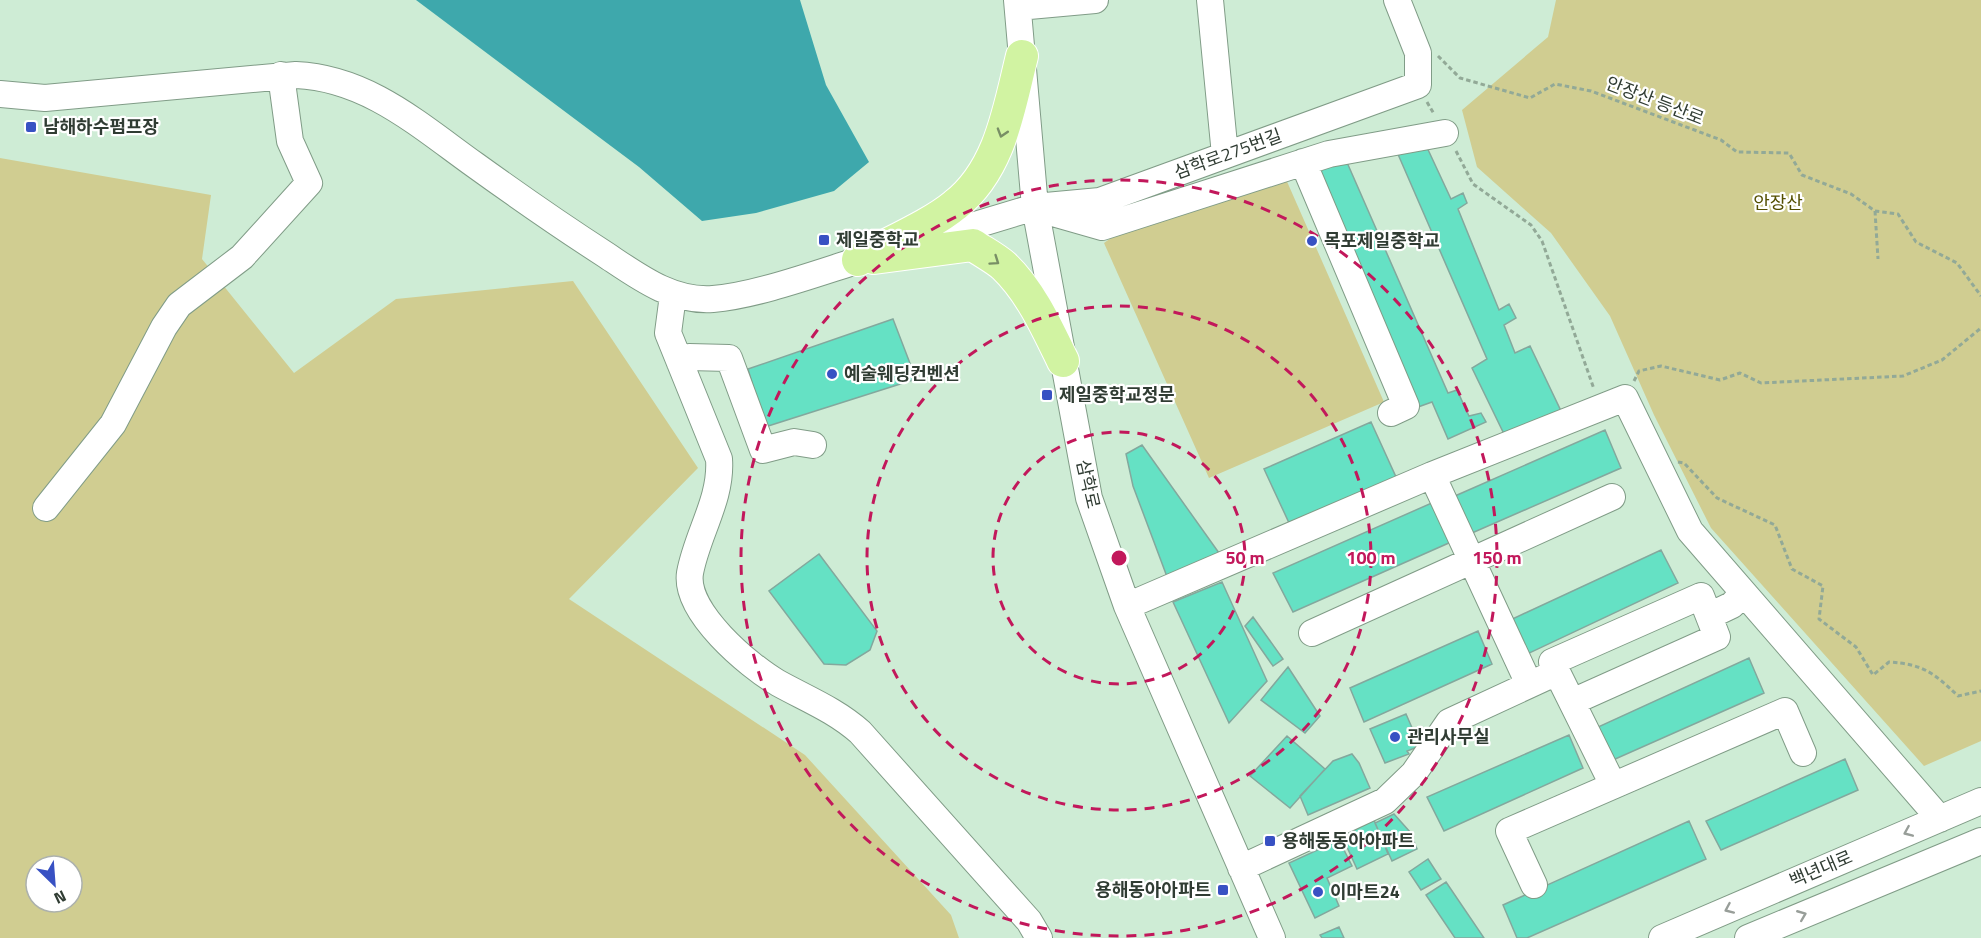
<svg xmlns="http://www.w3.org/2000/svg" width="1981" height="938" font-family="'Titillium Web','Noto Sans KR',sans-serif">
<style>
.green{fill:#d0cd91;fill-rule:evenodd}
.water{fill:#3ea8ac}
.building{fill:#65e1c4;stroke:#83a89d;stroke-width:1.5}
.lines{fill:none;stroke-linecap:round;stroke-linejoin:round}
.minor-casing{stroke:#809c87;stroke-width:28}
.major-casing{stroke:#fff;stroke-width:34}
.path{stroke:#92a997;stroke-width:3;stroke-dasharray:4.5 3;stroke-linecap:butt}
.minor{stroke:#fff;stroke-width:26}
.major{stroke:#d1f3a2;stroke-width:32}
.oneway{stroke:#788e65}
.oneway2{stroke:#989e99}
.ring{fill:none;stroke:#c2185b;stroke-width:3;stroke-dasharray:10 8}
.poi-dot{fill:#3851c3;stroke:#fff;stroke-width:2}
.labels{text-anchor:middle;stroke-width:4.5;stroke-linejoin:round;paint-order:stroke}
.street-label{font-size:18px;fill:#303c33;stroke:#fff}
.poi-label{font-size:18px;font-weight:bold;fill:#303c33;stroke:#fff;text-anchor:start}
.park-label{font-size:18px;fill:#534e00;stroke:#fff}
.centre{fill:#c2185b;stroke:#fff;stroke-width:3}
.ring-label{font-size:18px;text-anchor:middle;font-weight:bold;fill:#c2185b;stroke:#fff;stroke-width:4.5;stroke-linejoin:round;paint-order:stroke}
</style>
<rect width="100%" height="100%" fill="#ceecd5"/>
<path class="green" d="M1556,0H1981V741L1924,766L1711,528L1654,415L1610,316L1551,233L1477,167L1462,110L1548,37Z
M0,158L211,195L202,259L294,373L396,299L573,281L698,468L569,599L805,755L951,915L959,938H0ZM36,866H72V902H36Z
M1285,177L1384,402L1209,478L1104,243L1118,233Z"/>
<path class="water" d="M416,0H800L826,85L869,162L834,191L756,213L702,221L639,167Z"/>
<path class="building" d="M1424,141L1451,199L1463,193L1467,203L1458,209L1499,310L1509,304L1516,318L1504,325L1515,353L1530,346L1561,411L1505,436L1472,368L1487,359L1397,152Z
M1342,151L1448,393L1457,390L1469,416L1481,413L1486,422L1448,439L1432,402L1418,407L1317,166Z
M893,319L916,379L765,427L748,369Z
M1371,422L1396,477L1290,525L1264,469Z
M1605,430L1621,468L1472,533L1455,496Z
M1142,445L1224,560L1169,582L1133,486L1126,454Z
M1434,502L1451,542L1293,612L1273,573Z
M1661,550L1678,583L1523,656L1508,621Z
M819,554L877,631L870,650L846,665L824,664L769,591Z
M1222,582L1267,681L1229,723L1173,602Z
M1253,617L1283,659L1273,666L1245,626Z
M1478,631L1492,664L1364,722L1350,688Z
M1749,658L1764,693L1613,760L1598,727Z
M1288,667L1320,716L1305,733L1261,700Z
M1406,714L1420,746L1407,751L1409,754L1385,763L1370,729Z
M1569,735L1583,768L1444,831L1427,797Z
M1287,736L1325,769L1290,808L1250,776Z
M1352,754L1359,763L1370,788L1308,815L1300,796L1333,761Z
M1845,759L1858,790L1721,850L1706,821Z
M1394,814L1410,832L1417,849L1392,861L1375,823Z
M1374,820L1388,854L1357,869L1342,836Z
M1689,821L1706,859L1527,938H1517L1503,905Z
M1339,840L1352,866L1327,878L1339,906L1315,918L1289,863Z
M1428,859L1441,879L1421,890L1409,872Z
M1446,882L1484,938H1455L1426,895Z
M1339,927L1344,938H1322L1320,935Z"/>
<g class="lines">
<g class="minor-casing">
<path id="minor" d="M1017,0L1035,207L1089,498L1127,606L1272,938
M1210,0L1225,155
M1018,7L1095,0
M0,94L45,98L296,75C367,78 419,125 475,165C518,196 561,226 606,255C639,277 672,302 713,299C761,295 828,269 876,255
M1303,162L1406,406L1391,413
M1046,211L1102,227L1329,154L1445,133
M919,242L1035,207L1100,201L1418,85V53L1397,0
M673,295L668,333L719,459C722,499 697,534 690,573C684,612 749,666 778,683C807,699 835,710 860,732L1029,921L1039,938
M680,363L689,357L729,358L763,450L794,442L813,445
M1432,475L1529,684
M46,508L113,424L164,327L179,305L242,257L309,183L290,141L281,75
M1127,606L1432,475L1625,398L1690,531L1940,819
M1709,616L1732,605L1743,593
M1312,633L1612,497
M1572,702L1717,637L1701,596L1552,662L1613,785
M1241,868L1385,801L1414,773L1449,722L1557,672
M1534,885L1509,831L1785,711L1803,753
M1662,938L1981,801
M1748,938L1981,841"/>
</g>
<g class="major-casing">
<path id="major" d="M874,258L973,245C983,252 995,258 1004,266C1031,292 1047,328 1063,361
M858,260C886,244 931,225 955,205C1000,170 1009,109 1022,56"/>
</g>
<path class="path" d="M1438,56L1460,78L1530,98L1555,84L1591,91L1721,140L1737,152L1789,153L1802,175L1851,194L1875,211L1898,214L1916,242L1957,263L1981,296
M1427,102L1434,114
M1456,151L1473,184L1531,225L1542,241L1594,389
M1875,211L1878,259
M1634,381L1639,371L1661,366L1720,380L1740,373L1761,383L1903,376L1942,360L1981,328
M1678,462L1684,463L1717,498L1775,525L1792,569L1823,586L1819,619L1856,647L1873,675L1889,662C1923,664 1934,673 1958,696L1981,691"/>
<use href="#minor" class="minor"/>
<use href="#major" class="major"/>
</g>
<defs><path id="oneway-chevron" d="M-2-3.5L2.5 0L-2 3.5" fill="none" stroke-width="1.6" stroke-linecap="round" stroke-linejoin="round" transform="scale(1.5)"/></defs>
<g class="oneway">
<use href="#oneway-chevron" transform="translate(1002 133) rotate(107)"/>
<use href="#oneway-chevron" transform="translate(995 261) rotate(35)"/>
</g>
<g class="oneway2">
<use href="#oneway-chevron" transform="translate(1908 832) rotate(157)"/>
<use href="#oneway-chevron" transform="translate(1729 909) rotate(156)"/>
<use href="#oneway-chevron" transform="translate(1802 915) rotate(-22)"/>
</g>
<g class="ring">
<circle cx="1119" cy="558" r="126"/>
<circle cx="1119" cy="558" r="252"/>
<circle cx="1119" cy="558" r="378"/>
</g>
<g class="poi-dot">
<rect x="25" y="121" width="12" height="12" rx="3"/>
<rect x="818" y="234" width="12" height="12" rx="3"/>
<circle cx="1312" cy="241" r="6"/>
<circle cx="832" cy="374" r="6"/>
<rect x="1041" y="389" width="12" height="12" rx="3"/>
<circle cx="1395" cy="737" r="6"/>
<rect x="1264" y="835" width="12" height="12" rx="3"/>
<rect x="1217" y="884" width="12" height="12" rx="3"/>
<circle cx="1318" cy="892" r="6"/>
</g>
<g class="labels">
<g class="street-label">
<text transform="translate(1655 101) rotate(21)" y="6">안장산 등산로</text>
<text transform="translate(1228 154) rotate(-20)" y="6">삼학로275번길</text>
<text transform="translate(1088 484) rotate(77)" y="6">삼학로</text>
<text transform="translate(1821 869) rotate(-23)" y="6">백년대로</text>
</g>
<g class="poi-label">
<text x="43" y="133">남해하수펌프장</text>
<text x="836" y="246">제일중학교</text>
<text x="1324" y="247">목포제일중학교</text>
<text x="844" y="380">예술웨딩컨벤션</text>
<text x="1059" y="401">제일중학교정문</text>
<text x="1407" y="743">관리사무실</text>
<text x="1282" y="847">용해동동아아파트</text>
<text x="1211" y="896" text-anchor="end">용해동아아파트</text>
<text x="1330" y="898">이마트24</text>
</g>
<g class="park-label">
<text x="1778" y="209">안장산</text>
</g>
</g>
<circle cx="1119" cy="558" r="9" class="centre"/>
<g class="ring-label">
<text x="1245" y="564">50 m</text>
<text x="1371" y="564">100 m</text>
<text x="1497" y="564">150 m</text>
</g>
<g transform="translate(54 884) rotate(155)"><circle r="28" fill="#ffffff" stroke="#acb1ad" stroke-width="1.5"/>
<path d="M0-4.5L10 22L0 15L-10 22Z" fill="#3851c3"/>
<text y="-9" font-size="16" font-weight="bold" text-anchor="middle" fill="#303c33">N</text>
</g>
</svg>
